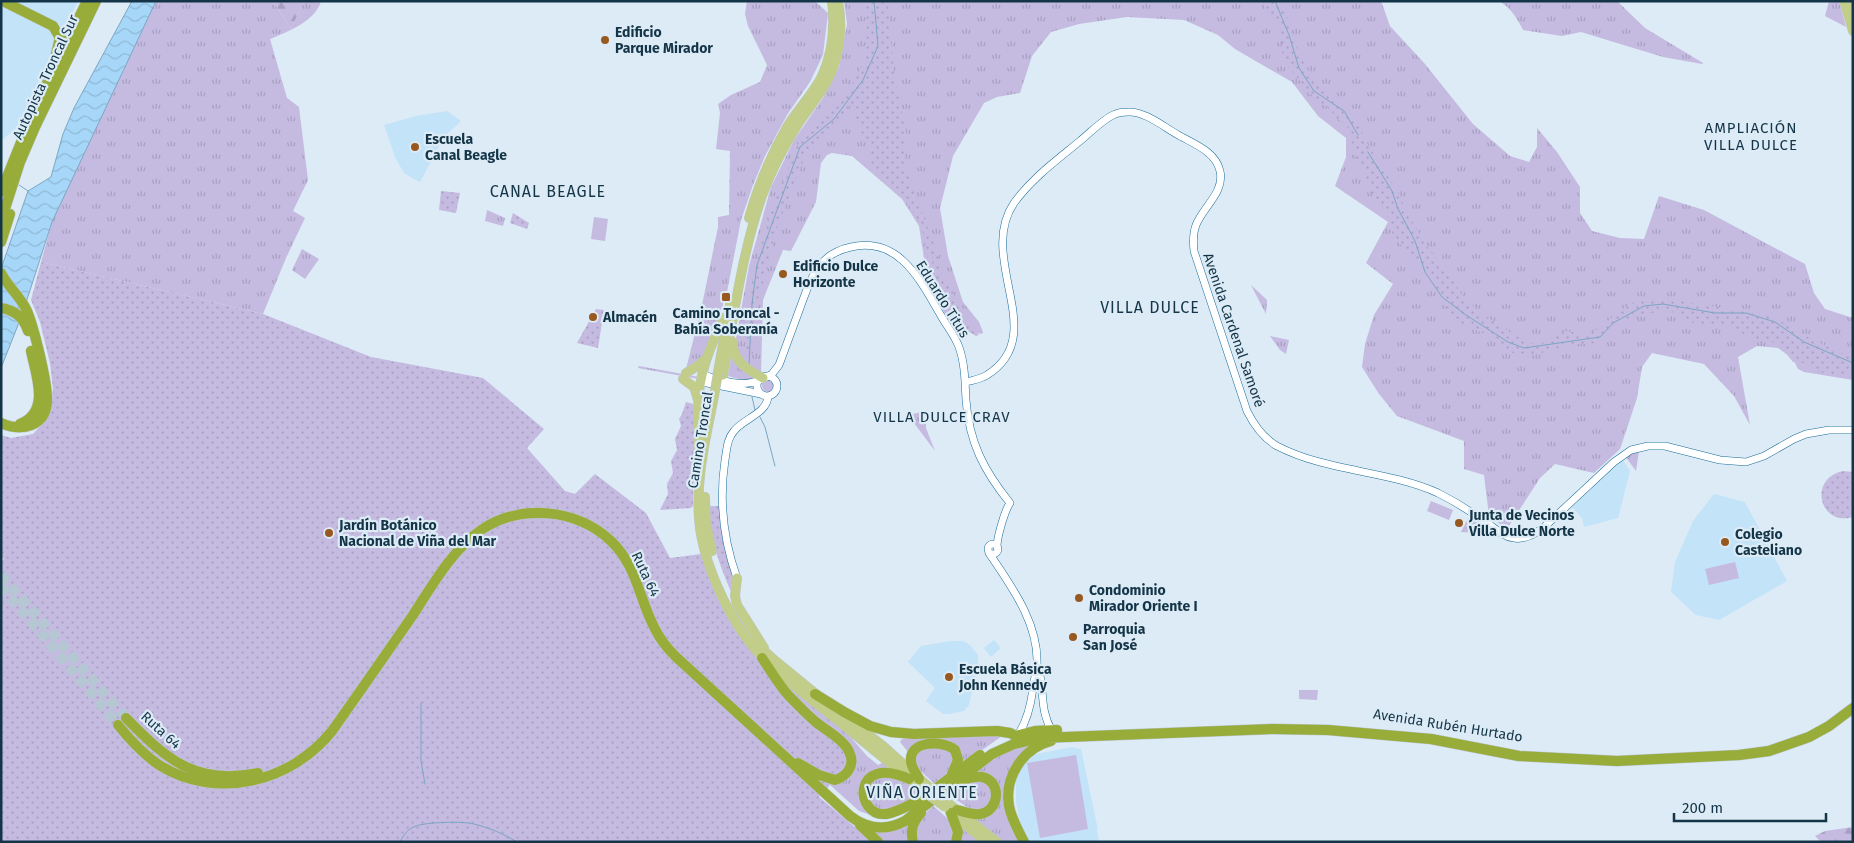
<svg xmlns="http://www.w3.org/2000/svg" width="1854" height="843" font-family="'Fira Sans',sans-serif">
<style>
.built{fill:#c3e3f9}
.grass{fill:url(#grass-tufts)}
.forest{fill:url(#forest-firs)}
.park{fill:url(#park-dots)}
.pitch{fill:#c5bae0}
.water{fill:url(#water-waves);stroke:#7ba6c3}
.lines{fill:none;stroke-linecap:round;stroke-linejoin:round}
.stream{stroke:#7ba6c3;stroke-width:1}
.highway-tunnel{stroke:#b4c7d2;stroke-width:10;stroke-dasharray:10 5;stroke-linecap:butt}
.minor-casing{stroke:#196c99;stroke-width:8}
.major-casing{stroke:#bdc6cc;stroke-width:10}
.highway-casing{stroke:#bdc6cc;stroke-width:11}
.minor{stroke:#fff;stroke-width:7}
.major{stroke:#c1cd89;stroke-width:9}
.highway{stroke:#98ac3a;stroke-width:10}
.major-bridge-casing{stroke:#bdc6cc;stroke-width:10;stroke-linecap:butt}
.major-bridge{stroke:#c1cd89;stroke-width:9}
.poi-dot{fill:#985920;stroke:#dcebf5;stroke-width:2}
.labels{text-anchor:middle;stroke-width:4.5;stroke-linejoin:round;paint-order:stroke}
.poi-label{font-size:14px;font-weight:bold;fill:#143548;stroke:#dcebf5;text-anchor:start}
.street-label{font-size:14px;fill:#143548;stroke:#dcebf5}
.neighbourhood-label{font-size:15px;letter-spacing:1px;fill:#143548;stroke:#dcebf5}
.quarter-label{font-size:16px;letter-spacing:1px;fill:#143548;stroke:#dcebf5}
</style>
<defs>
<pattern id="grass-tufts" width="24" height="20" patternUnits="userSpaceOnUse" patternTransform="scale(1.25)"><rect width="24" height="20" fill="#c5bae0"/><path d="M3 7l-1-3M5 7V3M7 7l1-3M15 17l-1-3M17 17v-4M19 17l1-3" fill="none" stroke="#a8a0c2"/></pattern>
<pattern id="forest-firs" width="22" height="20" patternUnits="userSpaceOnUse" patternTransform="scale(1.25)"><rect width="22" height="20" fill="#c5bae0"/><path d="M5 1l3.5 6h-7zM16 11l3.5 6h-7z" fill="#a8a0c2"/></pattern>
<pattern id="park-dots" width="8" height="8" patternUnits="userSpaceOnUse" patternTransform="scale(1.25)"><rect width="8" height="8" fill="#c5bae0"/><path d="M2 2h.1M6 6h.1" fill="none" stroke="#a8a0c2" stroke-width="1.8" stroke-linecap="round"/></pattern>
<pattern id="water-waves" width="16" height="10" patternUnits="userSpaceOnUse" patternTransform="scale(1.25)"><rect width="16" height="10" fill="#a7d7f8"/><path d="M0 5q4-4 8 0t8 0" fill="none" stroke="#8fb9d6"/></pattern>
</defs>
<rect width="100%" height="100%" fill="#dcebf5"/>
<path class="built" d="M1,1H78L16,128L1,141Z
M447,111L461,121L444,137L420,182L412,178L404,173L395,157L384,125L416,116Z
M1623,460L1630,471L1618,518L1584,527L1582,518L1572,507Z
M1714,494L1745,502L1787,581L1719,620L1696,615L1671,592L1675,562L1693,521Z
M994,640L1001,648L991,657L984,648Z
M951,641H963L970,645L978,655V665L969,705L964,711L949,714H943L926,701L935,688L908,662L921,646Z
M1072,747L1081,749L1098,830H1097L1099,842H1029L1019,819L1016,802V780L1019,771L1032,756L1036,754Z"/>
<path class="grass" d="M156,1H273L291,29L304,1H321C316,21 287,32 270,39L287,98L299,107L308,180L293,211L305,218L286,258L263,314L41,262L52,222Z
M747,1H815L828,13L823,55L810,82L787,115L765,156L753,185L741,220L727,292L716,326L700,362L686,369L702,305L718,227V217L729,215L730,151L716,149L720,113L718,104L731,95L760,82L767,65L748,26L745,14Z
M844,1H1381L1390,26L1425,64L1473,124L1510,156L1529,162L1537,147V128L1557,152L1580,187V213L1592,231L1620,238L1644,239L1659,196L1704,210L1805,264L1814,293L1825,309L1853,318V380L1804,372L1798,369L1793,359L1778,348L1757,346L1738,357L1750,425L1734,396L1704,364L1652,353L1642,367L1637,398L1620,449L1594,473L1555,464L1540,478L1507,529L1489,516L1484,475L1464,469V441L1397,416L1379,394L1362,367L1365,344L1374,315L1393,284L1366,263L1388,222L1335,186L1346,157V138L1318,116L1292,82L1235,49L1218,35L1184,20L1127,17L1079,24L1051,32L1032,56L1020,93L997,97L984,103L953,156L940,208L948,256L963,302L979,322L983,332L982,334L953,328L928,284L919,226L902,199L852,156L832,153L827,155L821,163L816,202L791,251L783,250L763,300L761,372C748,365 739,360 735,344L749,266L771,187L794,140L823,98L839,67L847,24Z
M1499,1H1617L1645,28L1703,63L1702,64L1663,57L1581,32L1562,36L1523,30C1517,18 1511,8 1499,1Z
M1829,1H1839L1846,27L1825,16Z
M487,210L505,218L503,226L485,221Z
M302,249L319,259L305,279L292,270Z
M1251,285L1267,300L1266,314Z
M1270,336L1289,340L1286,354L1280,350Z
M732,352L756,376C747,383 738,379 728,376Z
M639,366L699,377V379L638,368Z
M762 386a6 6 0 1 1 12 0a6 6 0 1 1-12 0Z
M926,411V428L935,451L908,415Z
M1639,451L1636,471L1625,456Z
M785,683L847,733L867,756L878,765L882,763L890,768C869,765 849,788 863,808C867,812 872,815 877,817L859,811L828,783L824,723L784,684Z
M985,735L1002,736L961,765L951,742L908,752L900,742L902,739Z
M1043,741L1006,781L1019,842H1003L974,819L1000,796L974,773L1000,755L1016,747Z
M936,746L955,754L952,769L935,784L916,767L914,754L921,749Z
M877,776L903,778L923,796L884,812L872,806L867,788Z
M974,780L988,782L993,791L990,806L973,811L949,795L966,783Z
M933,806C949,819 953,821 953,842H917C915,823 920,818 933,806Z
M912,820L911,842H882L868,829Z
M958,825L980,842H959Z"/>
<path class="forest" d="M273,1H304L291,29Z
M1853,827V842H1821L1815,836L1825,831Z"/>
<path class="park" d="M866,1H888L894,74L906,131L905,166L939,258L943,281L952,289L961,314L979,335L976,336L966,330L953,320L947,301L931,275L933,257C923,251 925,239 922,229C920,223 915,215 911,209C902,190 871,174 869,155C868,151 870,148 870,144L860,131L851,104L838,122L810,150L803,162L778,225L766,269L763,274L764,280L759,295L751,337L753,354L746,352L749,295L757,260L775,199L798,144L822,119L844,99L864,62L867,47Z
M1262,1H1280L1290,24L1292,36L1306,67L1316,80L1327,91L1338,99L1357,121L1367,143L1396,189L1410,218L1425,244L1441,263L1463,296L1479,312L1514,335L1531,343L1540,344L1566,331L1586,334L1596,330L1628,305L1638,301L1676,300L1771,316L1788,325L1805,336L1853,358V376L1826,375L1820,371L1814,370L1803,363L1793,362L1784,351L1771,341H1761L1729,326L1719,325L1717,323C1699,333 1681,314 1665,309L1640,317L1621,321L1613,326L1604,338L1598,343L1589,344H1572L1527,357L1514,354L1494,338L1458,322L1445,305L1432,279L1394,237L1390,228L1389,219L1382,206L1374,197L1366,182L1362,164L1356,157L1348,128L1345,123L1337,119L1329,108L1317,101L1284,62C1280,50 1284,39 1280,27C1278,20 1273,20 1269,16C1266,12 1264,6 1262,1Z
M441,191L460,193L456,213L439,210Z
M513,213L529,223L527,229L510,223Z
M41,262L263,314L371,357L483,378L544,429L527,448L565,491L575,494L595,474L646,513L670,558L701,554L751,650L776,685L847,751L846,767L819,797L873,842H1V561L4,559L1,557V435L11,438L33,434L43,423L51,408L53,389L50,363L40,322L31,300Z
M596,309L604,310L598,348L577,343Z
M686,402L693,404L696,445L694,458L693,506L691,508L660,510L668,494L667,484L673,473L671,461L677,450L675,439L681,426L679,419L682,414Z
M1843,471L1853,472V517C1820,527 1807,479 1843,471Z
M709,506H720L722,535L735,578L732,594C720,566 709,538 709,506Z
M1469,516L1489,529L1485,533L1461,532Z"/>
<path class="pitch" d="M594,217L608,219L605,241L591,239Z
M1431,501L1453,510L1449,520L1427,511Z
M1735,562L1739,578L1709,585L1705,569Z
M1299,690H1318L1317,700L1299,699Z
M1076,755L1088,829L1040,838L1027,763Z"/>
<path class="water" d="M132,1H156L52,222L22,315L1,368V269L28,191L51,177L63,134L74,108Z"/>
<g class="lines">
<path class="stream" d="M1275,1L1289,35L1299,68L1314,91L1344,111L1358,135
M1368,152L1392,191L1398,209L1415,241L1425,272L1442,297L1466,315L1508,342L1524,348L1600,337L1613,323L1644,306L1663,304L1715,313H1746L1775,322L1804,342L1853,363
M19,185L28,191
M749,364L752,304L757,265L800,147L834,119L863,80L878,46L874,1
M752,397L755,410
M760,417L765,427L775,466
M421,703V761L425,784
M400,842C404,834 408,829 416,826C427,822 463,821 474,824C490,828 504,834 517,842"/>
<path class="highway-tunnel" d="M1,575L126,718
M1,586L118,725"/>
<g class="minor-casing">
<path id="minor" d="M703,375C722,380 741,388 760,380
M757 386a10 10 0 1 1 20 0a10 10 0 1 1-20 0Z
M767,377L772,374L779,365C786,346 793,327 800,308C805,295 809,281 817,269C825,257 837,250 851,247C899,236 920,280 940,314C946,325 955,336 959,347C965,364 965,382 966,400C969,442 984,471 1010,503C1005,510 997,537 997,547
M702,382L761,394
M966,382C973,380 981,379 987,375C1051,335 976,259 1014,203C1032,178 1057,160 1080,141C1091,132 1101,121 1113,115C1117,113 1123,112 1128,112C1146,111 1166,129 1182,137C1197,145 1216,153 1220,171C1225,192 1203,207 1196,225C1193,233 1193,242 1194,251L1247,411C1254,425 1263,438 1277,446C1327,472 1387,470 1438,493C1454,501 1470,511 1484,521C1493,526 1502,537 1514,538C1524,540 1534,534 1542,529L1614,462L1631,450L1648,446H1665L1720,460L1746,462L1764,456L1794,439L1806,434L1829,430H1853
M988 549a5 5 0 1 1 10 0a5 5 0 1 1-10 0Z
M989,553C1011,586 1039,623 1037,665C1036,673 1034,680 1033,688C1031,705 1027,721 1018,735
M737,578C723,539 719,500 725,460C727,449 727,439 734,431C744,418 767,414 768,396
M1038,667C1045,690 1039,709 1052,731"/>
</g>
<g class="major-casing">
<path id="major" d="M1844,1L1853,31
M1852,1L1853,5
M749,218C758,186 771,155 787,127C798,109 813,94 822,76C833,52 835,27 832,1
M733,342C732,361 748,370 763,378
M718,372L730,304
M686,373L699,365L705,359
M723,375C734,315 742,253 762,196C771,171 784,146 798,124C808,109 820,95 828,80C840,56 843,27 838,1
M683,379L694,387L698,400
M714,396C706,438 694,484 700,528C706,571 733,628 764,659C786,681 812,700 837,720C866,743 895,768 925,792
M699,455C699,439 698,424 698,408C698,376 710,346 724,318
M705,497L706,525L712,551
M737,578L735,596L737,605L764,648
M758,645L772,658L821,698
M843,715L883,746L930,788
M948,803L997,842
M950,812L986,842"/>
</g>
<g class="highway-casing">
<path id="highway" d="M3,1L53,26L60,38L56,54
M1,192L34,110L87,1
M1,221L20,162L35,127L96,1
M1,242L10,214
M1,273C8,287 21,297 27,311C34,328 48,384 47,401C46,427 21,432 1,423
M1,308C15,310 24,318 28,331
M20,424C51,412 36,375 31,351
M762,658C771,671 779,685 789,696C798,705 807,715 817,723C827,731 846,741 850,754C855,766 846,777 835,780L819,775L798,763
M815,694L844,712L870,726L891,732L914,734L997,731L1010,733L1016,736
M126,718C166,759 196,786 258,773
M118,725C130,740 143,754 159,765C217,801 291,782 332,731C359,693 386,654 413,615C432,586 452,550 481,530C521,503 577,509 611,541C637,566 639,599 655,629C660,639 667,648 675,656L850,816C867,829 886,831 905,821L992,754L1014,744L1040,738L1273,729L1328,730L1431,739L1519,756L1617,761L1739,755L1769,751L1809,737L1829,726L1853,708
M1019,735L1035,731L1057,730
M909,779C852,753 854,817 886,814C899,812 913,803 925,797
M919,779C916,773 911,767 911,761C909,740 944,740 955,750L958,760L952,774
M926,796L980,755
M957,810C965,812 973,815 980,814C1000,811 1002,781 982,777C975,776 969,778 962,780
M951,813L958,832L956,842
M860,825L878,842
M913,842C910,830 913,822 921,813
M1024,842C1018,830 1011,818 1009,806C1004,777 1023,748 1051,741"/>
</g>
<use href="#minor" class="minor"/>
<use href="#major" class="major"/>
<use href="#highway" class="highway"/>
<g class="major-bridge-casing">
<path id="major-bridge" d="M714,396L718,373
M930,788L948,803
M925,792L945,807"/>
</g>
<use href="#major-bridge" class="major-bridge"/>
</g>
<g class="poi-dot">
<circle cx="605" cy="40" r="5"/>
<circle cx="415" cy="147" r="5"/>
<circle cx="783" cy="274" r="5"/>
<rect x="721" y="292" width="10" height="10" rx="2.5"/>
<circle cx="593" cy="317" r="5"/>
<circle cx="1459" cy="523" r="5"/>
<circle cx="329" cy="533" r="5"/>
<circle cx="1725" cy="542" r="5"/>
<circle cx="1079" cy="598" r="5"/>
<circle cx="1073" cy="637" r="5"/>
<circle cx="949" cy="677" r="5"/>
</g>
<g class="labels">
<g class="poi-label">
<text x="615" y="37">Edificio<tspan x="615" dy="16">Parque Mirador</tspan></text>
<text x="425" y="144">Escuela<tspan x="425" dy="16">Canal Beagle</tspan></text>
<text x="793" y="271">Edificio Dulce<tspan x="793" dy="16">Horizonte</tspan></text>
<text x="726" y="318" text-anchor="middle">Camino Troncal -<tspan x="726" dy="16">Bahía Soberanía</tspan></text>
<text x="603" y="322">Almacén</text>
<text x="1469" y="520">Junta de Vecinos<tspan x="1469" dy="16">Villa Dulce Norte</tspan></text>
<text x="339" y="530">Jardín Botánico<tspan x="339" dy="16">Nacional de Viña del Mar</tspan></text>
<text x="1735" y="539">Colegio<tspan x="1735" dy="16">Casteliano</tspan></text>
<text x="1089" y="595">Condominio<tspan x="1089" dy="16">Mirador Oriente I</tspan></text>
<text x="1083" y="634">Parroquia<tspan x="1083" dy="16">San José</tspan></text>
<text x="959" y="674">Escuela Básica<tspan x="959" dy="16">John Kennedy</tspan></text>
</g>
<g class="street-label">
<text transform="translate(45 77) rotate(-65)" y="5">Autopista Troncal Sur</text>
<text transform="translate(943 299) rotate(58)" y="5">Eduardo Titus</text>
<text transform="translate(1234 330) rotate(71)" y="5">Avenida Cardenal Samoré</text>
<text transform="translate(700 440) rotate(-81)" y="5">Camino Troncal</text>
<text transform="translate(646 574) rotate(65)" y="5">Ruta 64</text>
<text transform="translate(1448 725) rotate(9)" y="5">Avenida Rubén Hurtado</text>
<text transform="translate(161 730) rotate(42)" y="5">Ruta 64</text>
</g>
<g class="neighbourhood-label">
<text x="1751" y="133">AMPLIACIÓN<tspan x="1751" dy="17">VILLA DULCE</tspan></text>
<text x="942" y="422">VILLA DULCE CRAV</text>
</g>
<g class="quarter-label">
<text x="548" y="197">CANAL BEAGLE</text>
<text x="1150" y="313">VILLA DULCE</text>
<text x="922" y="798">VIÑA ORIENTE</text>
</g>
</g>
<rect width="1854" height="843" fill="none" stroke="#143548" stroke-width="5"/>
<path d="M1674 813v8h152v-8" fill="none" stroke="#143548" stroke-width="2.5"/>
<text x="1682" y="813" font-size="15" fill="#143548" stroke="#dcebf5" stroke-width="4" paint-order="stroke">200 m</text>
</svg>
